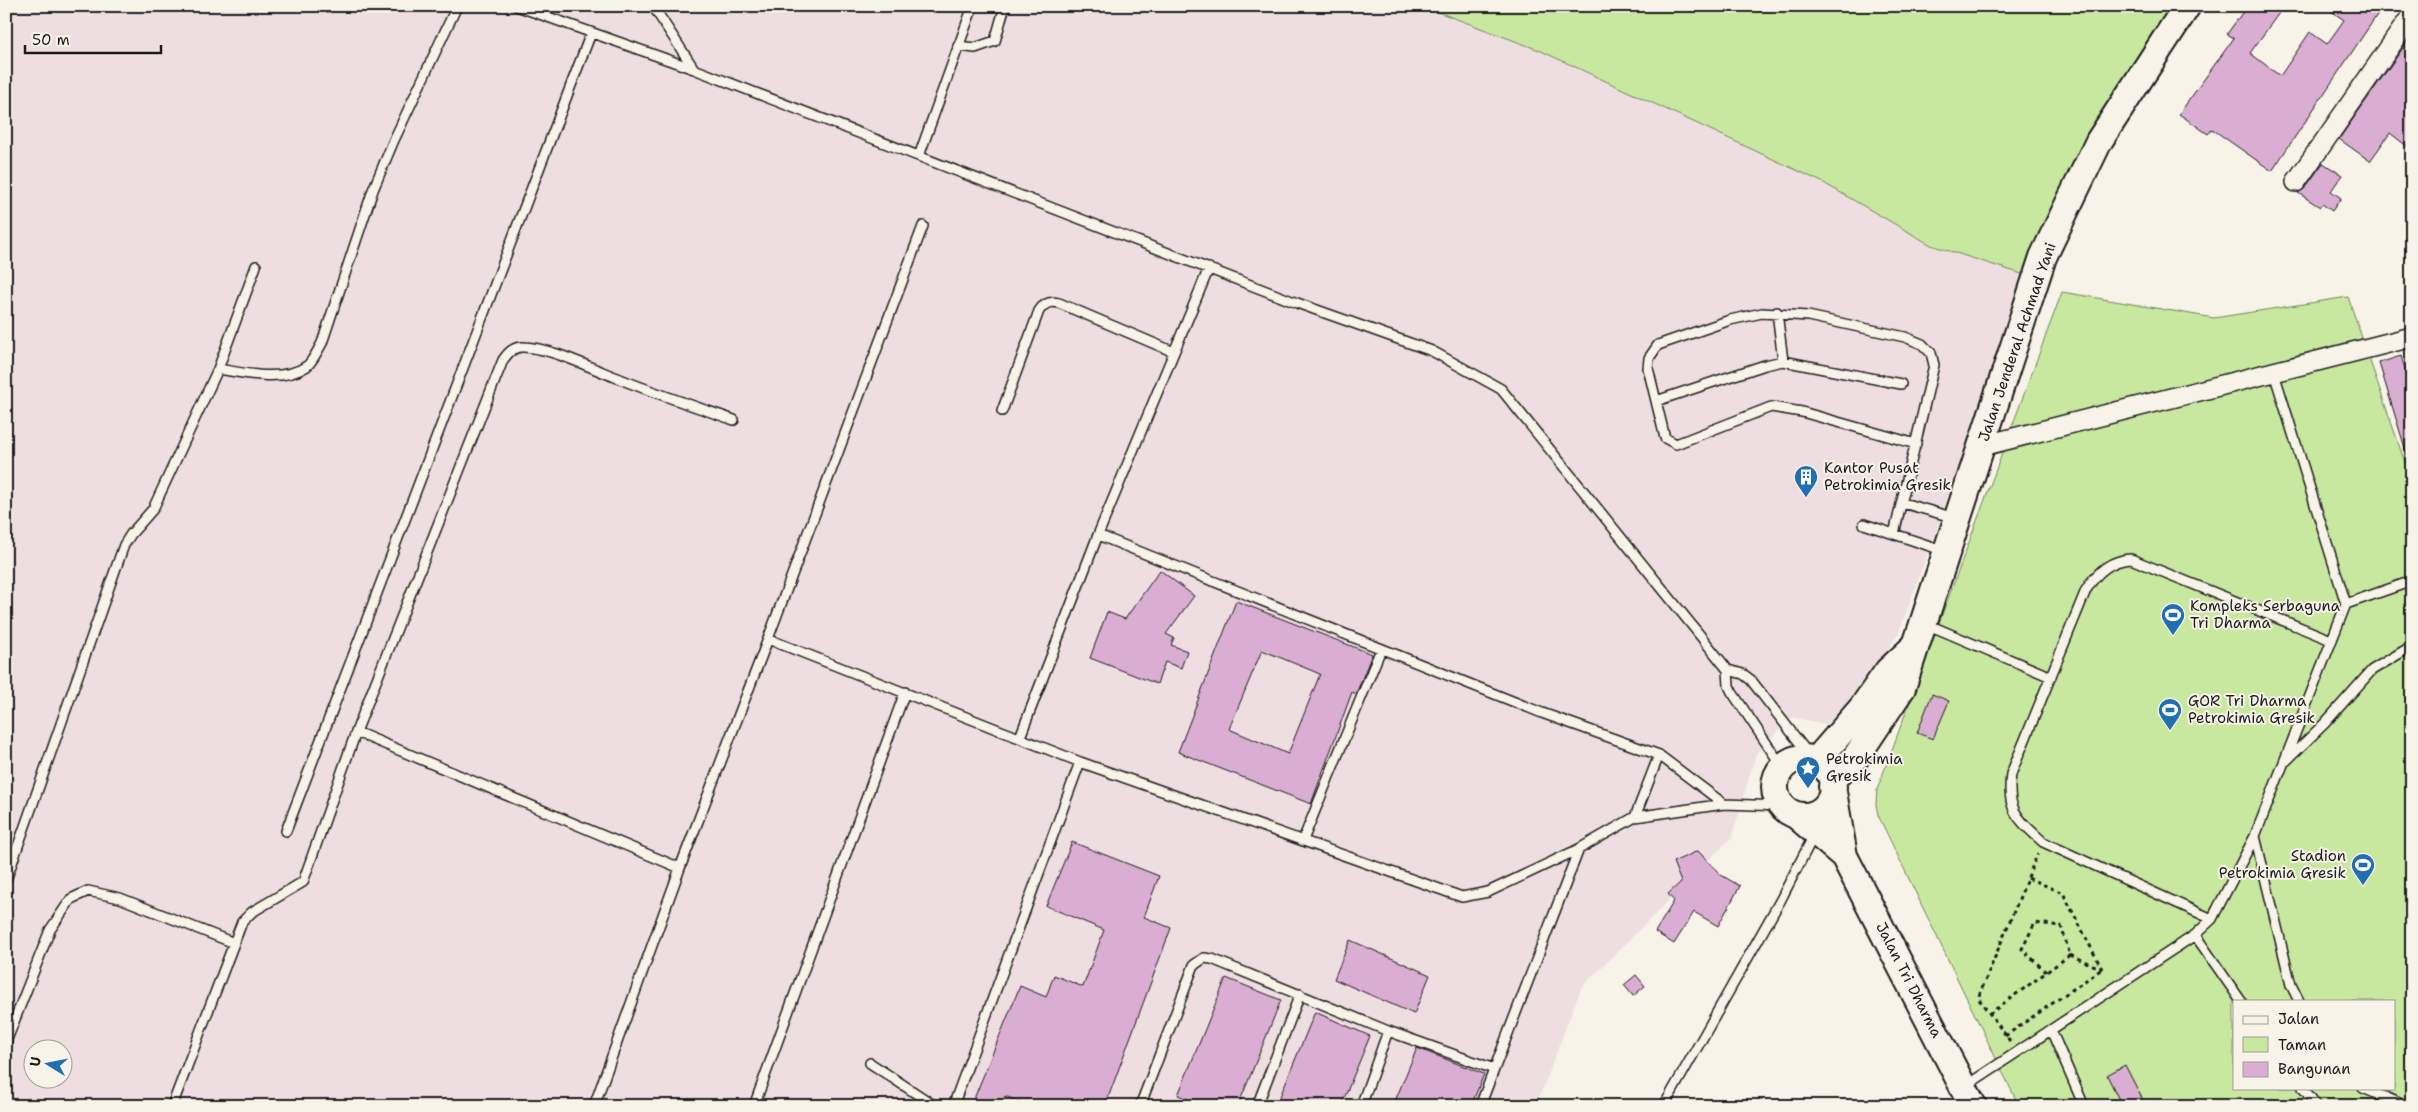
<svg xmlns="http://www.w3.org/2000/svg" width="2418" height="1112" font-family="'Shantell Sans',sans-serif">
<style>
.built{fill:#eedee1;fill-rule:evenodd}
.green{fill:#c8e8a0;stroke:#72825e;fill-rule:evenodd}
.building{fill:#daaed2;stroke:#1c1c1c;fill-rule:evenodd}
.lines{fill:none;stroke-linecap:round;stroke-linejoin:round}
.lane-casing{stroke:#1c1c1c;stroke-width:12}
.street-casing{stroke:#1c1c1c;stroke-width:22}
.secondary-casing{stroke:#1c1c1c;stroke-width:30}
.path{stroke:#1c1c1c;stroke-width:3;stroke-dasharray:4 4;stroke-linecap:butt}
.lane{stroke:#f7f3e8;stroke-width:9}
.street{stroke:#f7f3e8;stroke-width:19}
.secondary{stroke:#f7f3e8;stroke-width:26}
.labels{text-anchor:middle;stroke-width:4;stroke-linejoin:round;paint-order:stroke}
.street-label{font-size:15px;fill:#1c1c1c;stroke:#f7f3e8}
.poi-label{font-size:15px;fill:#1c1c1c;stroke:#f7f3e8;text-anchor:start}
</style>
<rect width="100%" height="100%" fill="#f7f3e8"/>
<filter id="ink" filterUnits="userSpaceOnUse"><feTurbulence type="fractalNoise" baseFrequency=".02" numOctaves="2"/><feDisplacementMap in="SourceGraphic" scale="10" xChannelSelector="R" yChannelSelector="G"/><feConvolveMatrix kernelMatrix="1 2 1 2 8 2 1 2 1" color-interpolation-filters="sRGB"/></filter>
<g filter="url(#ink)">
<path class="built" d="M6,6H1422L1539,50L1822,182L1931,245L2028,276L1900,630L1863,691L1826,724L1792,717L1756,754L1732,837L1581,988L1536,1106H6ZM32,1050H62V1080H32Z"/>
<path class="green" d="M1422,6H2173L2028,276L1931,245L1822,182L1539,50Z
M2062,292L2214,318L2348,297L2412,483V1106H2019L1878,815L1876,804L1877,790ZM2234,1001H2394V1088H2234Z"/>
<path class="building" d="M2247,6H2284L2250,53L2280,76L2310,32L2327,44L2344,20L2324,6H2383L2272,171L2212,129L2208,134L2179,114L2234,38L2227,34Z
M2412,35V150L2390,133L2370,161L2339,139Z
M2323,163L2342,175L2331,191L2341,198L2332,211L2322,204L2320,207L2298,193L2305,188Z
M2401,356L2412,391V457L2408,458L2379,363Z
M1160,570L1194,596L1166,634L1174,638L1171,645L1187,651L1181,668L1165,662L1157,684L1090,658L1107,612L1125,619Z
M1236,601L1372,654L1356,694L1352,692L1311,804L1178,752ZM1262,650L1320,674L1288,754L1229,729Z
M1932,694L1949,701L1933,739L1917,733Z
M1072,842L1159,876L1144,917L1171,928L1105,1106H1030L1005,1096L1001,1106H971L1020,986L1046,997L1054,975L1083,987L1104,930L1046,906Z
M1698,851L1721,875L1740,886L1718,926L1694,912L1674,944L1655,932L1674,901L1668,894L1681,882L1673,862Z
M1350,940L1430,975L1414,1014L1334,979Z
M1636,975L1645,986L1633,996L1624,985Z
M1226,978L1281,1000L1238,1106H1204L1178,1095Z
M1315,1012L1370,1036L1341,1106H1276Z
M1417,1048L1484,1074L1471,1106H1393Z
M2125,1065L2146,1106H2122L2107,1075Z"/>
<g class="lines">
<g class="lane-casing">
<path id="lane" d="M517,6L694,69L1297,303L1432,351L1501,389L1728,670L1743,674L1751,680L1813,760
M653,6L694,69
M958,46L975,48L995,41L1005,6
M919,156L973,6
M1777,312L1783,361
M218,369L256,266
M1656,401L1665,438L1676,444L1771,407L1802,412L1916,444
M1002,411L1039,311C1044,303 1050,301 1059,303L1174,352
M1903,503L1955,518
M1864,524L1945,551
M1894,534L1934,365L1931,353L1922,344L1905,337L1808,316L1762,313L1730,320L1658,345L1649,358L1648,368L1656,401L1765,365L1783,361L1901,384
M1098,535L1209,268
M2346,604L2412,581
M1924,623L2051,677
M768,639L923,226
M1728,670L1729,686L1732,692L1783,768
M356,732L680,868L768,639L1080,762L1462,897L1488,892L1579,849L1635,817L1724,804L1782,806
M1020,737L1098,535L1542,713L1659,755L1724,804
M2286,761L2325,723L2372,670L2412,646
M1635,817L1659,755
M286,831L591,33
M2255,836L2291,985L2299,1001
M1303,840L1381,649
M6,880L124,545L131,534L153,509L218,369C245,373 282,383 307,366C313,361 318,350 322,343L373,190L394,140L457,6
M2212,919L2043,842C2018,819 2006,811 2011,774L2086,590C2096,573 2111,560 2131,559L2331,640
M2195,935L2241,1001
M2051,1030L2084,1106
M6,1042L50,930L71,899L88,891L120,898L234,943
M870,1063L935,1106
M1964,1087L2195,935L2212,919L2255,836L2346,604L2274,373
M2303,1088L2317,1106
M2363,1088L2406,1106
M172,1106L242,922L252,912L303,882L356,732L503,360C508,353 512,348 521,347C547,346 591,368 615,377C654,393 694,406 734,420
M594,1106L680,868
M754,1106L905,692
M953,1106L1080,762
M1140,1106L1194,965L1204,958L1212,959L1388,1031L1494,1069
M1257,1106L1300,994
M1361,1106L1388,1031
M1480,1106L1579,849
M1664,1106L1780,901L1814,835"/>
</g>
<g class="street-casing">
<path id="street" d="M2296,182L2412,15
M1982,446L2412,337"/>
</g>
<g class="secondary-casing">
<path id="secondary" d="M1775 787a29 29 0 1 1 58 0a29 29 0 1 1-58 0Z
M1816,761L1862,708L1888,671L1915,646
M1833,778L1856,757L1902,688L2043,257L2099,141L2187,6
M1832,786L1844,856L1973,1106
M1796,815L1844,856"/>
</g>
<path class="path" d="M2028,878L2063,893L2102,969
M2070,955L2102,969
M2046,972L2022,949L2035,923L2061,926L2070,955
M1989,1014L2070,955
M2005,1036L2102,969
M2010,1041L1978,998L2038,853"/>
<use href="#lane" class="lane"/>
<use href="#street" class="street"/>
<use href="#secondary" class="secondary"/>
</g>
</g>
<defs>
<g id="building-pin" transform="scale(1.25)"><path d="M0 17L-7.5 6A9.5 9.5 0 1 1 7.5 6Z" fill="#1f6fb2" stroke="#f7f3e8"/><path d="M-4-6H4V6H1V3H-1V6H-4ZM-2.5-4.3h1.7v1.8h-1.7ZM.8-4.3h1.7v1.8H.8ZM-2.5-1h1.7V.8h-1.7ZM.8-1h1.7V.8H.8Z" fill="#fff"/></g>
<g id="stadium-pin" transform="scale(1.25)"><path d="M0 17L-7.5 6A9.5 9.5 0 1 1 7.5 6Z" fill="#1f6fb2" stroke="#f7f3e8"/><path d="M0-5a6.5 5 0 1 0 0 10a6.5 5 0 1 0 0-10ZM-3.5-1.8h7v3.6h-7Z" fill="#fff"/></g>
<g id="sight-pin" transform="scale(1.25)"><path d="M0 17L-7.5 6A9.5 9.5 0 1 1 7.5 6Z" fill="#1f6fb2" stroke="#f7f3e8"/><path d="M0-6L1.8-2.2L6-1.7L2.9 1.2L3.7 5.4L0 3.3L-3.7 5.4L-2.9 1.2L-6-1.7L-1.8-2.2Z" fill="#fff"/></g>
</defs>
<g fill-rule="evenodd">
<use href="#building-pin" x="1806" y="477"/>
<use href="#stadium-pin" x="2173" y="615"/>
<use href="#stadium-pin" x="2170" y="710"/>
<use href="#sight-pin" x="1808" y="768"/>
<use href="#stadium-pin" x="2363" y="865"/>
</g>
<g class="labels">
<g class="street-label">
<text transform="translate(2017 342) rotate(-71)" y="5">Jalan Jenderal Achmad Yani</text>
<text transform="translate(1909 980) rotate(63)" y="5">Jalan Tri Dharma</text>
</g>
<g class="poi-label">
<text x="1824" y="473">Kantor Pusat<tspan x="1824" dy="17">Petrokimia Gresik</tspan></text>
<text x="2190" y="611">Kompleks Serbaguna<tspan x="2190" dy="17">Tri Dharma</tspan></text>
<text x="2188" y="706">GOR Tri Dharma<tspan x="2188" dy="17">Petrokimia Gresik</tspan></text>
<text x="1826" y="764">Petrokimia<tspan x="1826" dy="17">Gresik</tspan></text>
<text x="2346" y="861" text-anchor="end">Stadion<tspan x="2346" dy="17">Petrokimia Gresik</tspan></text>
</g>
</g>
<rect width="2418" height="1112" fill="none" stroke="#f7f3e8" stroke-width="25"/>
<rect x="12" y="12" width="2393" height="1087" fill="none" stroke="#1c1c1c" stroke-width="2" filter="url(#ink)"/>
<rect x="2233" y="1000" width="162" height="90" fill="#f7f3e8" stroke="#9f9d96"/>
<rect x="2243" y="1016" width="25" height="8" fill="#f7f3e8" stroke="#9f9d96"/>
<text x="2278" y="1024" font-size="15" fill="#1c1c1c">Jalan</text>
<rect x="2243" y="1037" width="25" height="15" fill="#c8e8a0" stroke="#9f9d96"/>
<text x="2278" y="1050" font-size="15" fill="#1c1c1c">Taman</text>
<rect x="2243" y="1062" width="25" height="15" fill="#daaed2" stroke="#9f9d96"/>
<text x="2278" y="1074" font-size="15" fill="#1c1c1c">Bangunan</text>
<g transform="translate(48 1064) rotate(280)"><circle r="24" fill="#f7f3e8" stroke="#9f9d96"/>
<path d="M0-4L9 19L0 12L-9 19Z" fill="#1f6fb2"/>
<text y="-8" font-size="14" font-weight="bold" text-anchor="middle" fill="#1c1c1c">U</text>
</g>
<path d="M25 45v8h136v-8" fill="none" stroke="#1c1c1c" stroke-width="2.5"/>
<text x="32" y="45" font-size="15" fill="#1c1c1c" stroke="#f7f3e8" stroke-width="4" paint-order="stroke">50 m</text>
</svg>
